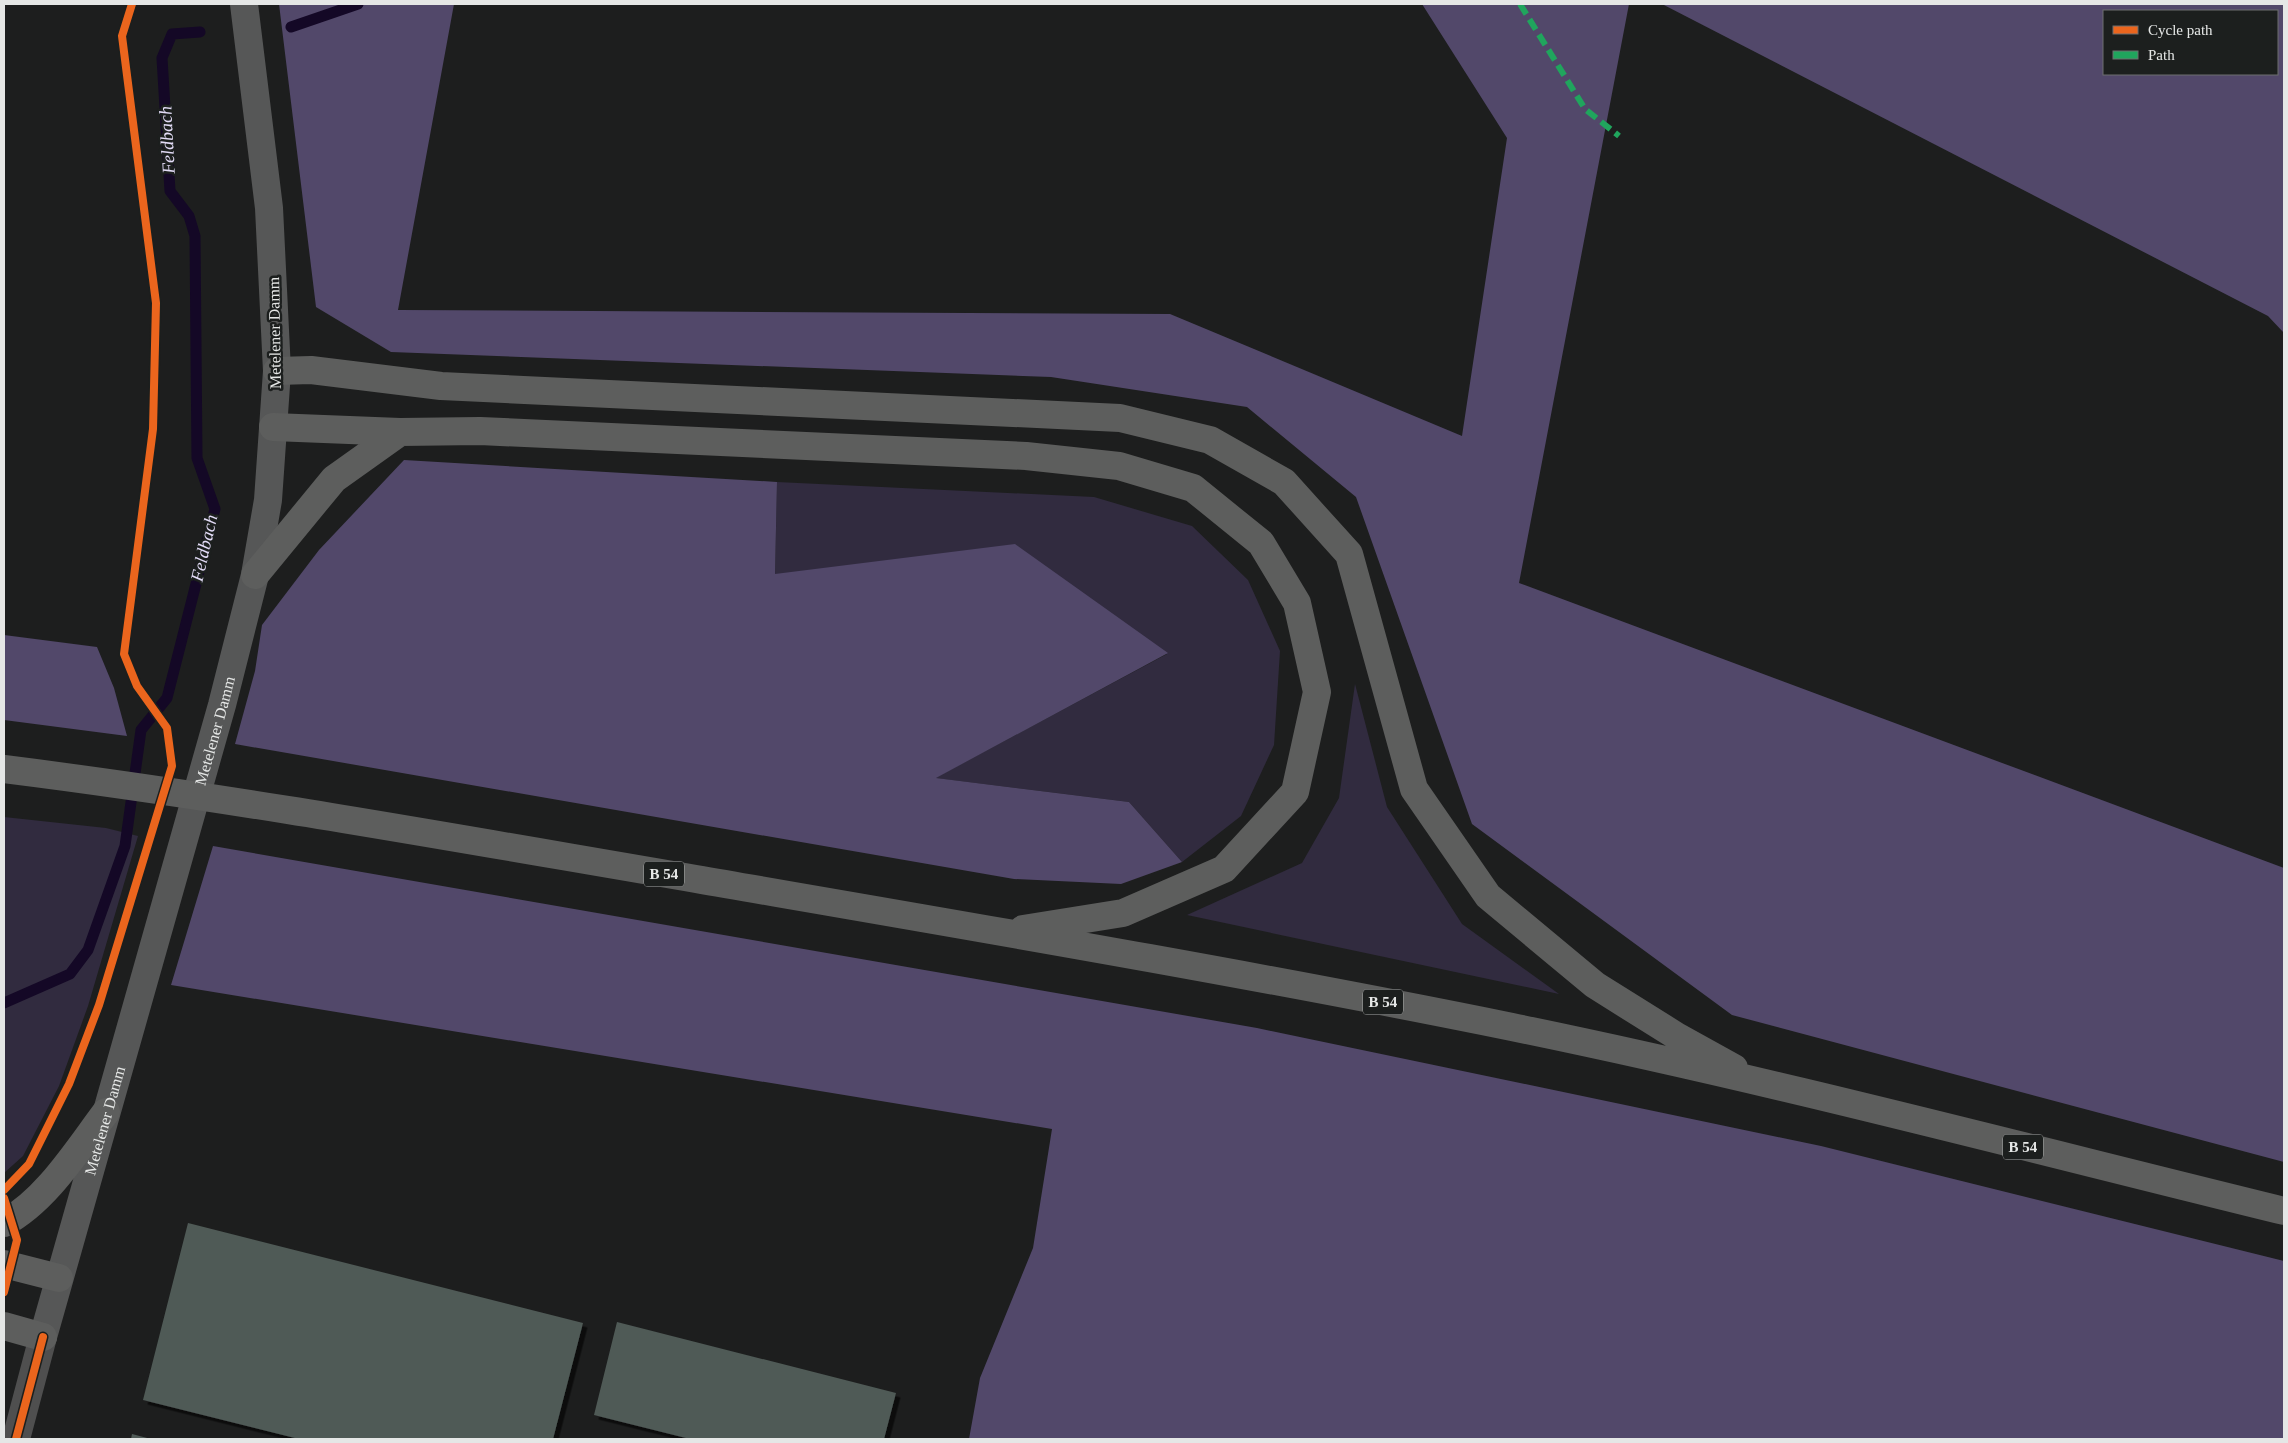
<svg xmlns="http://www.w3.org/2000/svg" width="2288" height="1443" font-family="Georgia,serif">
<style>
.green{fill:#312b3f}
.forest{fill:#52486a;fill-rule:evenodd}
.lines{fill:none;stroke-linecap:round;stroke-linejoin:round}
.stream{stroke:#140826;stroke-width:11}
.building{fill:#4f5a56;filter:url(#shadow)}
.minor{stroke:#4f4f4f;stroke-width:28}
.major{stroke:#565757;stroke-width:28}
.highway{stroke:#5d5e5d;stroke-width:28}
.quiet{stroke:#20a55d;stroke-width:6;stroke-dasharray:12 6;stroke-linecap:butt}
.cycleway-casing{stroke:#1c1f1e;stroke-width:11}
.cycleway{stroke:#eb651d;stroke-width:8}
.labels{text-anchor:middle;stroke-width:5;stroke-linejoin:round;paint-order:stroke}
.shield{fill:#1c1f1e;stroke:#a9abaa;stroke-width:1}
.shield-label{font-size:15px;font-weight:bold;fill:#e5e7e6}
.street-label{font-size:16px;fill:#e5e7e6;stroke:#1c1f1e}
.water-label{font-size:18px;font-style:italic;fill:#e3dcf7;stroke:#1c1f1e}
</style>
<defs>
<filter id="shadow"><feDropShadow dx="4.5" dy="4.5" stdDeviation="0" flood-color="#0009"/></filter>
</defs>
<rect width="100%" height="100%" fill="#1d1e1e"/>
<path class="green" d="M777,482L1094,497L1192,526L1248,580L1280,651L1274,745L1241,816L1182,862L1129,802L935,778L1167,654L775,574Z
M1355,684L1387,807L1462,924L1559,994L1187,915L1302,863L1339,798Z
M4,817L106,828L138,836L88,1006L59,1086L23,1156L4,1173Z"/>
<path class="forest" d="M279,4H454L398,310L1170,314L1462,436L1507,138L1422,4H1629L1519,583L2284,868V1162L1732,1015L1472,824L1356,497L1247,407L1051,377L391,352L316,307Z
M1662,4H2284V333L2268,316ZM2104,11H2277V74H2104Z
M404,460L777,482L775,574L1015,544L1168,653L936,778L1129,802L1182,862L1121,884L1014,879L235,744L255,671L262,625L319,550Z
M4,635L97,647L114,688L127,736L4,720Z
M213,846L1257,1028L1821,1146L2284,1261V1439H969L980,1378L1033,1248L1052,1129L171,985Z"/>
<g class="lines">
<path class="stream" d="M291,27L358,4
M4,1003L70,974L88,950L125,846L141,730L167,698L215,509L197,458L195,236L189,216L170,191L162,58L172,34L200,32"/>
</g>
<path class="building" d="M188,1223L583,1323L553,1439H299L143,1400Z
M617,1322L896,1393L884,1439H690L594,1415Z
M132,1434L151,1439H131Z"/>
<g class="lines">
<path class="minor" d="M16,1439L43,1337"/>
<path class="major" id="s1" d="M43,1337L222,705L255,575L268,500L277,371L269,208L244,4"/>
<path class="highway" d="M277,371L311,370L441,386L1120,418L1210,440L1284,482L1349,554L1414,789L1488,896L1595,985L1678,1037L1734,1068
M273,427L400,432L480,431L1026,456L1119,466L1193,488L1261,543L1297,603L1317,692L1295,792L1224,869L1123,913L1023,929
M255,575L334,479L400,432
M4,769C236,798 466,840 696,879C968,926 1241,972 1512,1027C1771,1080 2027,1148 2284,1211
M4,1223C46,1201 78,1149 106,1112
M4,1264L59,1278
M4,1326L43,1337"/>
<path class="quiet" d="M1520,4L1585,109L1619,136"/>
<g class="cycleway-casing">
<path id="cycleway" d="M4,1190L29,1164L69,1084L99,1005L172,766L167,728L137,686L124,654L153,429L156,303L122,36L132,4
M4,1198L17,1240L4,1292
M16,1439L43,1337"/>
</g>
<use href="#cycleway" class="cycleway"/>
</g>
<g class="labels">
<g class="shield">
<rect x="644" y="861.5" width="40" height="25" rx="4"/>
<rect x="1363" y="989.5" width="40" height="25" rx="4"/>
<rect x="2003" y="1134.5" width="40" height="25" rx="4"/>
</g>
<g class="shield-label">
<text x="664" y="879">B 54</text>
<text x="1383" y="1007">B 54</text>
<text x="2023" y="1152">B 54</text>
</g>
<g class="street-label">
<text transform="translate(274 333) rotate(-91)" y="6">Metelener Damm</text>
<text dy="6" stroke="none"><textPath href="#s1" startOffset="630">Metelener Damm</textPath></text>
<text dy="6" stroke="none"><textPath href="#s1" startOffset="225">Metelener Damm</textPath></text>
</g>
<g class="water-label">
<text transform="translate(167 140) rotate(-93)" y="6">Feldbach</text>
<text transform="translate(204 548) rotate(-77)" y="6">Feldbach</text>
</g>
</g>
<rect width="2288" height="1443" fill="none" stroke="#e5e7e6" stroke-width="10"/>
<rect x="2103" y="10" width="175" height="65" fill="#1c1f1e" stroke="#6c6f6e"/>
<rect x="2113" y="26" width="25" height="8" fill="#eb651d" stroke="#6c6f6e"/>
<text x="2148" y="35" font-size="15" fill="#e5e7e6">Cycle path</text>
<rect x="2113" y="51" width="25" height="8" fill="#20a55d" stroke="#6c6f6e"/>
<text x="2148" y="60" font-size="15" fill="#e5e7e6">Path</text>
</svg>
